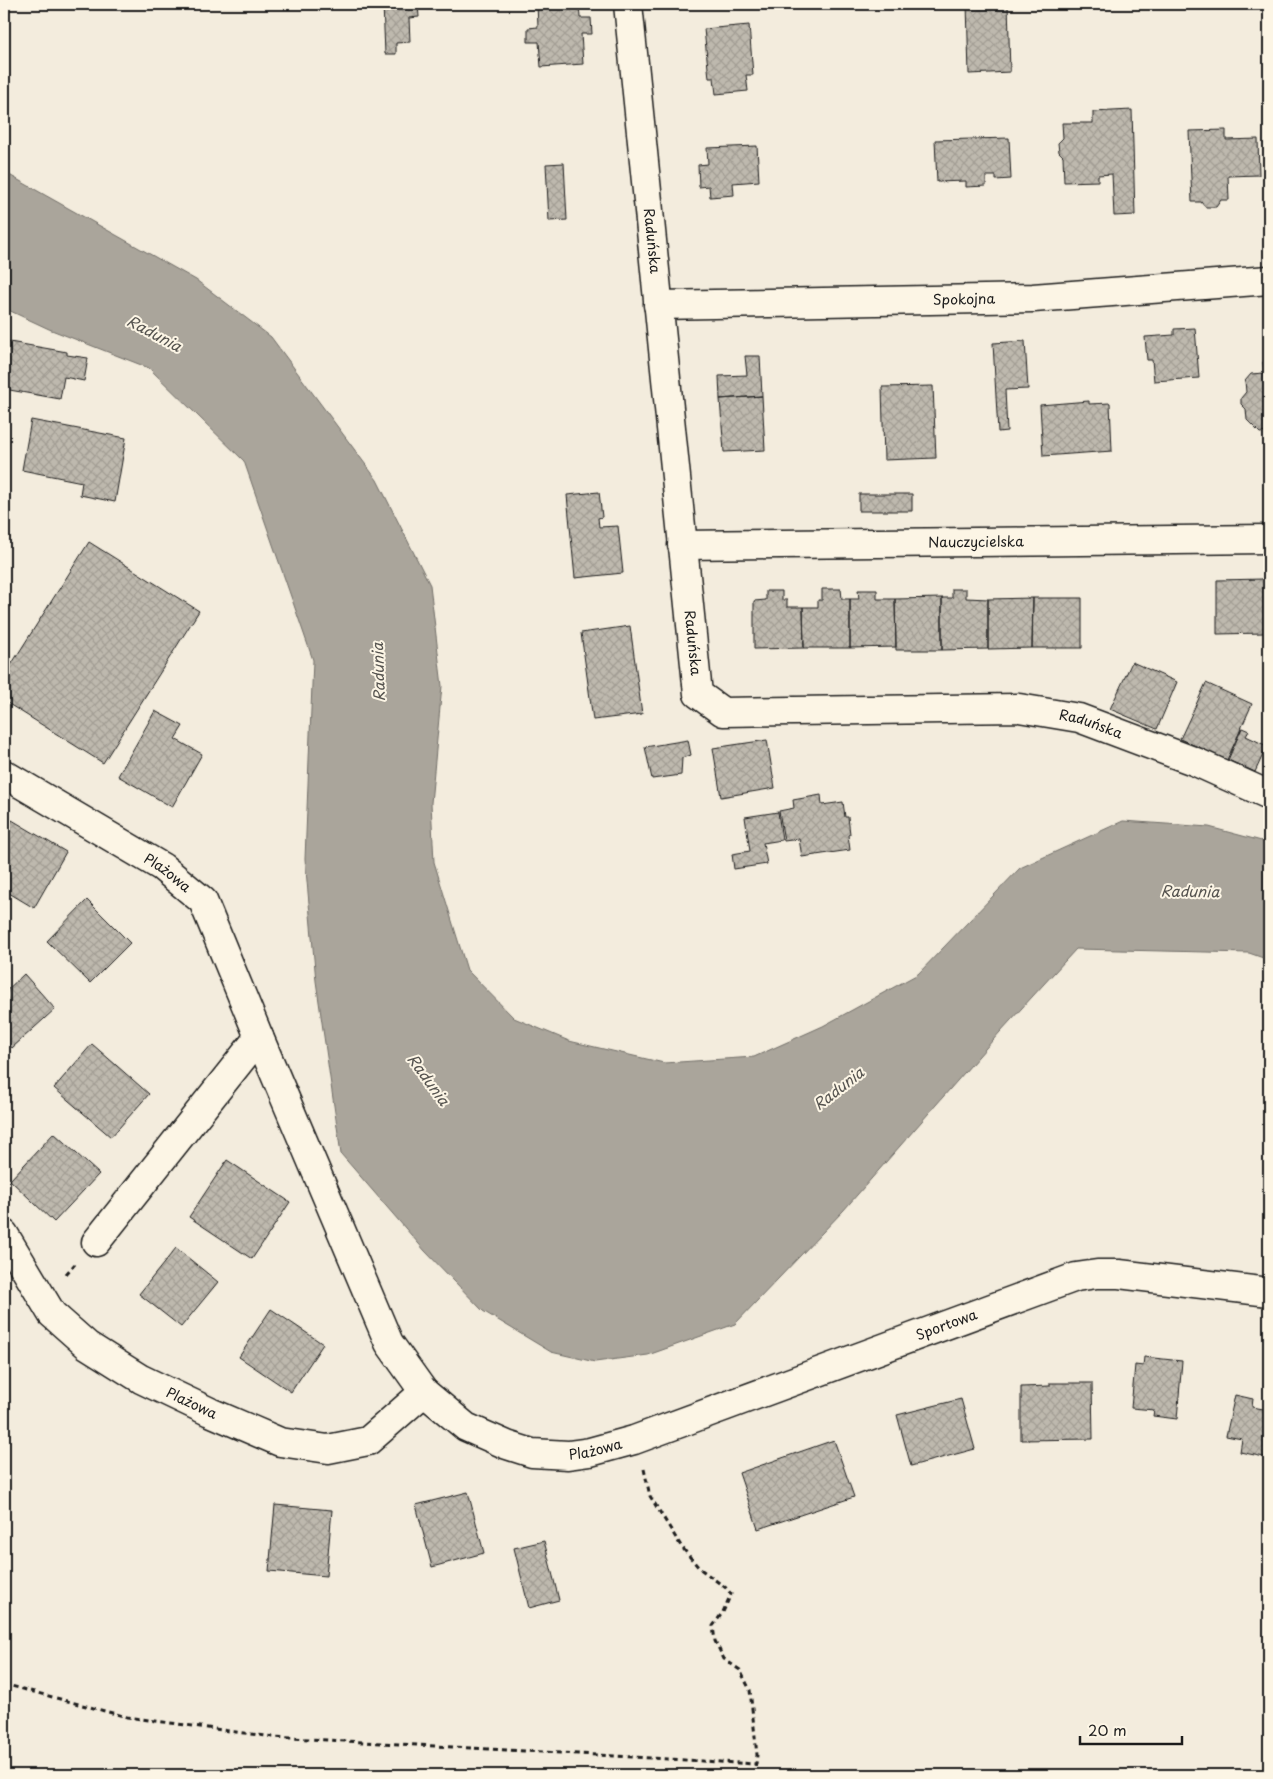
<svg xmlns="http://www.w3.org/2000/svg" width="1273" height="1779" font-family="'Playpen Sans',sans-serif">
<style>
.water{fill:#aaa59b;stroke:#716e68}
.building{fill:url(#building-cross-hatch);stroke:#1c1c1c}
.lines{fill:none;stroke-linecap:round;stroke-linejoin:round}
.minor-casing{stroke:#1c1c1c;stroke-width:31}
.path{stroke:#1c1c1c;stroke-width:3;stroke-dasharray:5 4;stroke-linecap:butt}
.minor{stroke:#fcf5e5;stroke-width:28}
.labels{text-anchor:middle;stroke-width:4;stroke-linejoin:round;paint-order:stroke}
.street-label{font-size:14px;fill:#1c1c1c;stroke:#fcf5e5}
.water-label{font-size:15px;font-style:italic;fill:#55534f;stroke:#fcf5e5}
</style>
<defs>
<pattern id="building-cross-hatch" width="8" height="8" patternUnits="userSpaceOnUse" patternTransform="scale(1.25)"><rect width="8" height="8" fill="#beb9ae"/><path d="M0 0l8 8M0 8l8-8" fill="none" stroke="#a39e95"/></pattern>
</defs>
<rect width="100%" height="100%" fill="#f3ecdd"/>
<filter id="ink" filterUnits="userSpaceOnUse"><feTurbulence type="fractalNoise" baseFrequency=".02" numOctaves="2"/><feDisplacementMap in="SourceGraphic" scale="10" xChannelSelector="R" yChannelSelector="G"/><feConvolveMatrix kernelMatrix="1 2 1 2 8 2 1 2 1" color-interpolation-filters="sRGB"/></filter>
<g filter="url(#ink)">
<path class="water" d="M4,172L196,280L271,337L377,480L430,585L442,686L431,803L434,862L467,970L514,1018L569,1041L664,1063L754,1057L823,1026L918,974L1020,868L1123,821L1209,827L1269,843V960L1249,953L1076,949L1000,1032L843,1211L735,1324L648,1355L595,1362L551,1352L483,1311L425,1251L341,1154L316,981L305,859L313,660L244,461L149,368L49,329L4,308Z"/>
<path class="building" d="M383,4H418L419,17L409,18L410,42L396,43V54H385Z
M537,4H579L580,18H591L592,34H581L583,64L541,67L539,42H528V28L538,27Z
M967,4H1008L1010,72L969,74Z
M749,25L753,75H746L748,91L716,94L714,78H709L704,29Z
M1132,110L1135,215L1114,216L1112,174L1098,175V181L1064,182L1063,156L1059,152L1058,143L1063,138L1062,123H1093V112Z
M1226,130V140L1258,139L1259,175L1228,176L1229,200H1221L1216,207H1205L1201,202H1192L1189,131Z
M1009,138L1011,179L996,180V176H986V186L966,187V181L937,182L935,140Z
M757,146L759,181L733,183L734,195L710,197L709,186L699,187L698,165L708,164L707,148Z
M564,163L567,220L549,221L546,164Z
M1195,328L1199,378L1154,381L1152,360H1147L1145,337L1174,335V329Z
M4,341L67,352V355L88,358L84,381L64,377L60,399L4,389Z
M1025,341L1028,389L1005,390L1007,431L998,432L993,343Z
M745,356H760L762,396L720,399L719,376L747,375Z
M1263,362H1269V432L1260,433L1247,420L1246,409L1241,404V398L1246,392L1245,381L1251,374L1264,373Z
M933,386L936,458L884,460L882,387Z
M762,396L765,450L724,452L720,399Z
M1089,401V404L1110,403L1112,451L1043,456L1040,405Z
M31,420L126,438L115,502L80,495L82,482L22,470Z
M599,492L602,517L598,518L599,527L618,526L623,573L575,578L567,495Z
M859,494H912V511H859Z
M89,542L199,611L103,763L4,701V676Z
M1264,579V633L1217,634V580Z
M1264,579H1269V633H1264Z
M822,589H841L842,599H850V648H804L803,607H818V600H822Z
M952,589H966V598L988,599V649L942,650V598H952Z
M858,590H877V599H895L896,647L850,648V599H859Z
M766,591H782V600H787V607H803L804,648L754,649V601L766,600Z
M942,598V650H896L895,599Z
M1033,598L1032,648L988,649V599Z
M1033,598H1082V648H1032Z
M630,626L642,714L593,720L581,633Z
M1132,662L1177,682L1157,729L1110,709Z
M1206,683L1252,704L1227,760L1180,739Z
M155,711L183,726L175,739L202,754L172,807L118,776Z
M1242,728L1249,731L1246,736L1267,746L1255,772L1228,760Z
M688,740L691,755L682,758L681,775L652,779L645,747Z
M767,740L775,788L721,797L713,748Z
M821,795L822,805L843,802L845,817H848L850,834L848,835L850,850L802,857L799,839L784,841L779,811L794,808L793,800Z
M778,812L782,840L763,843L767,864L734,869L732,854L750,851L745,817Z
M12,820L66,852L34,908L4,890V834Z
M87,900L130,943L90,983L47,941Z
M24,974L55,1009L12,1048L4,1039V993Z
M92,1044L149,1094L111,1137L54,1088Z
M54,1133L99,1174L54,1222L10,1180Z
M227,1160L290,1202L252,1259L189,1217Z
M176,1248L218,1282L181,1327L139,1294Z
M271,1309L323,1344L291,1392L239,1357Z
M1144,1357L1182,1361L1177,1419L1153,1416L1154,1410L1131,1408L1135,1365L1143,1366Z
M1050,1383H1092L1093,1439L1021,1440V1387L1050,1386Z
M1235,1395L1253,1399L1252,1407L1269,1410V1458L1240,1452L1242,1439L1226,1436Z
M961,1399L975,1449L911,1466L897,1415Z
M834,1440L854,1497L758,1529L739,1473Z
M468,1492L484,1553L432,1567L416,1505Z
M275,1505L332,1510L326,1576L269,1571Z
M544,1541L559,1600L529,1608L514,1548Z"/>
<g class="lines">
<g class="minor-casing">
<g id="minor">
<path id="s1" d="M628,4L698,694L723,712L1019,708L1079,718L1196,762L1269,795"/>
<path id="s2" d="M658,305L1033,298L1269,280"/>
<path id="s3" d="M682,545L1269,539"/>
<path id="s4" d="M4,774L162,867L203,901L259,1037L389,1343L424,1392L466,1427L507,1445L532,1453L568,1455L590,1452L634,1440L1076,1277L1097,1274H1119L1269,1292"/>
<path id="s5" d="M4,1234L52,1314L87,1345L141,1379L210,1412L280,1442L328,1449L368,1441L424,1392"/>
<path d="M96,1242L259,1037"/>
</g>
</g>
<path class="path" d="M66,1274L75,1264
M644,1469L650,1496L681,1546L699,1568L726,1588L731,1594L723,1612L713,1626L715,1641L724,1659L740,1670L750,1690L757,1755L756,1764L752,1775
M4,1684L127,1717L273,1737L756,1764"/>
<use href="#minor" class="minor"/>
</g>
</g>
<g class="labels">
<g class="street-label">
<text dy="5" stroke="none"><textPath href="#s1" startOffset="238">Raduńska</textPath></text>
<text dy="5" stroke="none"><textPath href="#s2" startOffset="306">Spokojna</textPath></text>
<text dy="5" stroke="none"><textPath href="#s3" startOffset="294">Nauczycielska</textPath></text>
<text dy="5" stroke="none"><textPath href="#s1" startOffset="642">Raduńska</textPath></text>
<text dy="5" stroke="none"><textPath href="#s1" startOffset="1094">Raduńska</textPath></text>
<text dy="5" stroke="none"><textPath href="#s4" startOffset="191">Plażowa</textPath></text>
<text dy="5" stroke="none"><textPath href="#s4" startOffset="1339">Sportowa</textPath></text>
<text dy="5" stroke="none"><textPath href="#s5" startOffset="260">Plażowa</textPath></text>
<text dy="5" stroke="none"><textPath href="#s4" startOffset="966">Plażowa</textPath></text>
</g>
<g class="water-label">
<text transform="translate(154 334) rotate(28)" y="5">Radunia</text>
<text transform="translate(379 672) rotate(-92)" y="5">Radunia</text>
<text transform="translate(1190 892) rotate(1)" y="5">Radunia</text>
<text transform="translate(428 1080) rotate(54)" y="5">Radunia</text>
<text transform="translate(839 1089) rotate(-38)" y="5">Radunia</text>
</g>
</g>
<rect width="1273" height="1779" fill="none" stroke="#fcf5e5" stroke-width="20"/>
<rect x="10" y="10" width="1253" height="1759" fill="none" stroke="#1c1c1c" stroke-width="2" filter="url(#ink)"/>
<path d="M1080 1736v8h102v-8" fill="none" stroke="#1c1c1c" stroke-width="2.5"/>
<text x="1088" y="1736" font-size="15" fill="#1c1c1c" stroke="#fcf5e5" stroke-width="4" paint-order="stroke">20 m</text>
</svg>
